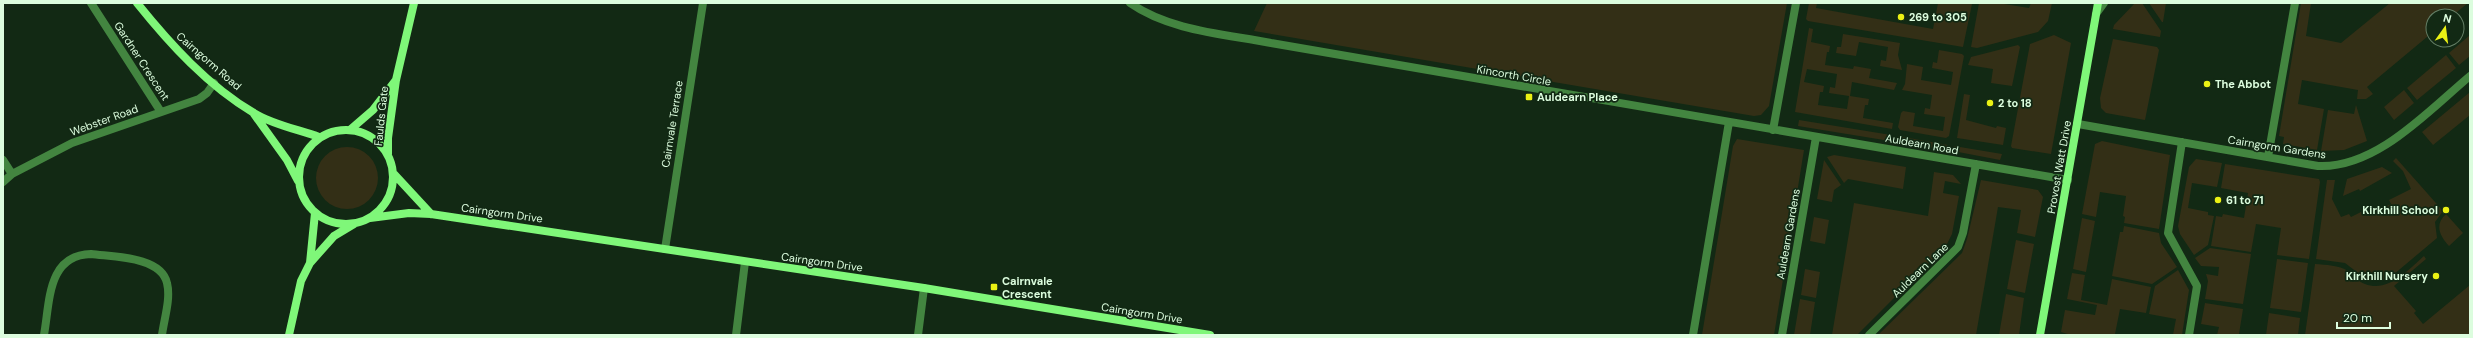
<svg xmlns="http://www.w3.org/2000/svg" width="2473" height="338" font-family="'DM Sans',sans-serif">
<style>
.green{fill:#332f16;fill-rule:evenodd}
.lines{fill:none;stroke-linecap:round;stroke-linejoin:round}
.street{stroke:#438540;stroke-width:8}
.secondary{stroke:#7ff779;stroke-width:8}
.poi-dot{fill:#ebf114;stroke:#122914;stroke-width:1.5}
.labels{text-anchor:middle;stroke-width:3.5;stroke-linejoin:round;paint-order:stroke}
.poi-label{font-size:11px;font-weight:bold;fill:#dcfdde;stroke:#122914;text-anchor:start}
.street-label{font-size:11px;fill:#dcfdde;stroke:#122914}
</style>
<rect width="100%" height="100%" fill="#122914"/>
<path class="green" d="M1267,3H1787L1769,106L1761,115L1754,116L1254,31Z
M1809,3H1817L1816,8L1933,29L1938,3L1972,4L1963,47L1808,21L1806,19Z
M1979,3H1998L2029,8L2031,3H2052L2048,21L2038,32L1977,48L1971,47Z
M2135,3H2142L2161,31L2160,37L2113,29L2114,25Z
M2149,3H2166L2163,22H2162Z
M2301,3H2311L2306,36L2341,43L2390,3H2468L2452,16H2433V32L2367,87L2373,94L2366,99H2357L2358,90L2302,80L2298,104L2324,109L2317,150L2283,144L2284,137L2279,136Z
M1809,28L1813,29L1811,42L1830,46L1829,52H1827L1825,65L1853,69L1854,66L1871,69L1869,78L1897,83L1894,90L1852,82L1850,96L1869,99L1868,105H1865L1863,118L1893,123L1892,129L1795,112ZM1807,69L1837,74L1835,88L1830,87L1829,93L1849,96L1847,109L1818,105L1820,92H1823L1824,86L1804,82Z
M1843,34L1900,43L1898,55L1902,70L1880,66L1881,60L1886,61L1888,47L1859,42L1856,56L1836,53L1837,47H1841Z
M2054,35L2071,43L2051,154L2012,148L2011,146L2030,44Z
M2470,35V56L2459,65L2449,53Z
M2113,39L2157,47L2159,50L2145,120L2106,113L2101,108L2100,98Z
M2018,45L2020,47L2012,86L1991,83L1993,69L1968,65L1971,57Z
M1939,50L1962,54L1964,56L1949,136L1946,138L1900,130L1898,127L1901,113L1903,111L1915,113L1913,126L1943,131L1945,117L1924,114L1925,108L1930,109L1932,95L1902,90L1905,84L1907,64L1923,67L1921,80L1951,85L1953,72L1932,68L1933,62L1937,63Z
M2446,55L2456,68L2417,100L2407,88Z
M2404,90L2414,103L2394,120L2384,107Z
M2470,92V115L2433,145L2422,132Z
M1964,94L1970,95L1966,120L1996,128L1997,126L2006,128L2003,145L1957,138Z
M2356,105L2367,141L2344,150L2321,151L2328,110L2354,114Z
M1799,120L1891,135L1890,141L1798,126Z
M1898,136L1948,145L1947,150L1897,142Z
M1737,139L1804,150L1774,335H1702L1733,146Z
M2102,141L2170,155L2159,229L2124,223L2125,217L2123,216L2126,196L2100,192L2096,217L2082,214L2095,144Z
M1954,146L2002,154L2000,160L1953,151Z
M316 178a31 31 0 1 1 62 0a31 31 0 1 1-62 0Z
M1834,155L1906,167L1903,189L1848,179L1844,183L1827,157Z
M2396,158L2443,211L2435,222L2437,238L2393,275L2381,281L2366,279L2345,263L2316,259L2327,180H2335L2332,199L2341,217L2349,214L2351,217L2363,211L2366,216L2391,204L2389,200L2411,189L2403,171L2393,161Z
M2196,159L2222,163L2217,187L2192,183L2188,208L2208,212V215L2214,216L2208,245L2194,255L2180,234L2178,226L2189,167Z
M1824,160L1841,185L1834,190L1832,202L1817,199Z
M2225,164L2319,179L2320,182L2309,259L2277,255L2281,228L2256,224L2251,252L2211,246L2216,216L2222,217L2223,214L2244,218L2248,193L2221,188Z
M2382,167L2392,173L2360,191L2359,189L2343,196L2347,179Z
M1934,172L1953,175L1961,184L1945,181L1943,193L1959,196L1952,234L1946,246L1857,335H1832L1854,203L1928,216Z
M1981,180L2038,190L2043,197L2035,237L2017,233L2021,210L1998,207L1976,335H1878L1962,253L1967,239Z
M2446,214L2463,233L2449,246C2440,236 2434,225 2446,214Z
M1814,217L1829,220L1825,244L1810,241Z
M2082,218L2095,221L2086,272L2073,269Z
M2124,226L2159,233L2161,243L2177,267L2152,284L2112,276L2120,232H2123Z
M2016,240L2034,244L2025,293L2007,289Z
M2210,248L2251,254L2243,304L2205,299L2208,281L2206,274L2218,276L2219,267L2201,266L2195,258Z
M2424,256L2426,259L2394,286L2416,311L2414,313L2423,324L2470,285V335H2305L2315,264C2326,265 2339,265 2348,271C2355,275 2358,282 2365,284C2388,293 2408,270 2424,256Z
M2277,259L2308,263L2301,312L2270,308Z
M1805,269L1820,272L1816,298L1801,295Z
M2178,270L2189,290L2182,335H2173L2176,319L2149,314L2155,286Z
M2072,273L2085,275L2081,300L2107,305L2112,279L2151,287L2146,313L2120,309L2115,334L2120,335H2071L2061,332L2065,310L2095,315L2097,305L2067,299Z
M2006,294L2024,298L2019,335H1999Z
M1800,299L1815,302L1810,335H1794Z
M2205,303L2243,309L2239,334L2243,335H2217L2219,327L2201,324Z
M2269,313L2300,318L2298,335H2266Z"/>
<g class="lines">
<path class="street" d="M91,3L161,112
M1130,3C1170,31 1225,34 1271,43L2068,180
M2096,14L2104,3
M2078,124L2318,166C2376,169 2428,111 2470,76
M1773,130L1796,3
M2182,142L2168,233L2197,286L2189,335
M2268,157L2295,3
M3,160L12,174
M3,182L12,174L72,143L199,99L207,93L214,83
M665,249L703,3
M44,335C50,302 47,255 91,254C112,257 161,256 167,283C171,299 164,319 162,335
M736,335L745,262
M918,335L924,288
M1693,335L1729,122
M1782,335L1816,137
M1869,335L1958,247L1963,233L1976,164"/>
<path class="secondary" d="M137,3C170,44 208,86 254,113C271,124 300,130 319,137
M254,114L287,160L298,181
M351,129L373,110L396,80
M299 177a47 47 0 1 1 94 0a47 47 0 1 1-94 0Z
M388,154V138L396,80L414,3
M394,174L431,214
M370,218L409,213L431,214L924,288L1210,335
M310,263L334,236L354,224
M289,335L301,281L310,263L315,213
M2040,335L2098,3"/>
</g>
<g class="poi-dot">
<circle cx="1901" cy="17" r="4"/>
<circle cx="2207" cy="84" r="4"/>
<rect x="1525" y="93" width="8" height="8" rx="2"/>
<circle cx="1990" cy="103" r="4"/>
<circle cx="2218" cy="200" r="4"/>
<circle cx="2446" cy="210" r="4"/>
<circle cx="2436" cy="276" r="4"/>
<rect x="990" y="283" width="8" height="8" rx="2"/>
</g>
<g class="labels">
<g class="poi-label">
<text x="1909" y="21">269 to 305</text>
<text x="2215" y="88">The Abbot</text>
<text x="1537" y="101">Auldearn Place</text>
<text x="1998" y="107">2 to 18</text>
<text x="2226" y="204">61 to 71</text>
<text x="2438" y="214" text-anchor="end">Kirkhill School</text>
<text x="2428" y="280" text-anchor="end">Kirkhill Nursery</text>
<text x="1002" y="285">Cairnvale<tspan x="1002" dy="13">Crescent</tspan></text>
</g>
<g class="street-label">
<text transform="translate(142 61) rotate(57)" y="4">Gardner Crescent</text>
<text transform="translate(209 61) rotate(41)" y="4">Cairngorm Road</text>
<text transform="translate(1514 75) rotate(10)" y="4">Kincorth Circle</text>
<text transform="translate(381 116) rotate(-84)" y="4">Faulds Gate</text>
<text transform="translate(104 120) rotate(-20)" y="4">Webster Road</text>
<text transform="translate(672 124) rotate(-81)" y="4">Cairnvale Terrace</text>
<text transform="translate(1922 144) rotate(10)" y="4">Auldearn Road</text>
<text transform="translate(2277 147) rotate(9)" y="4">Cairngorm Gardens</text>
<text transform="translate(2059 167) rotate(-80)" y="4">Provost Watt Drive</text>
<text transform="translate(502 213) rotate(8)" y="4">Cairngorm Drive</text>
<text transform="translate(1788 234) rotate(-80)" y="4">Auldearn Gardens</text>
<text transform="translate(822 262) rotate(8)" y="4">Cairngorm Drive</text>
<text transform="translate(1920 270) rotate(-44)" y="4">Auldearn Lane</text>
<text transform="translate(1142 313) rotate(9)" y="4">Cairngorm Drive</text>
</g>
</g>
<rect width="2473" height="338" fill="none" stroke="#dcfdde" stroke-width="8"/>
<g transform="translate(2445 28) rotate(14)"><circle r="19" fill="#122914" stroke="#637e65"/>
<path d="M0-3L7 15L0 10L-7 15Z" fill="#ebf114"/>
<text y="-6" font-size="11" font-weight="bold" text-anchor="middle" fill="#dcfdde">N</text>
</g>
<path d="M2337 322v6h53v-6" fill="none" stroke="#dcfdde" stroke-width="2"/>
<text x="2343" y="322" font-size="12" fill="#dcfdde" stroke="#122914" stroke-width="3" paint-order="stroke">20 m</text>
</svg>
